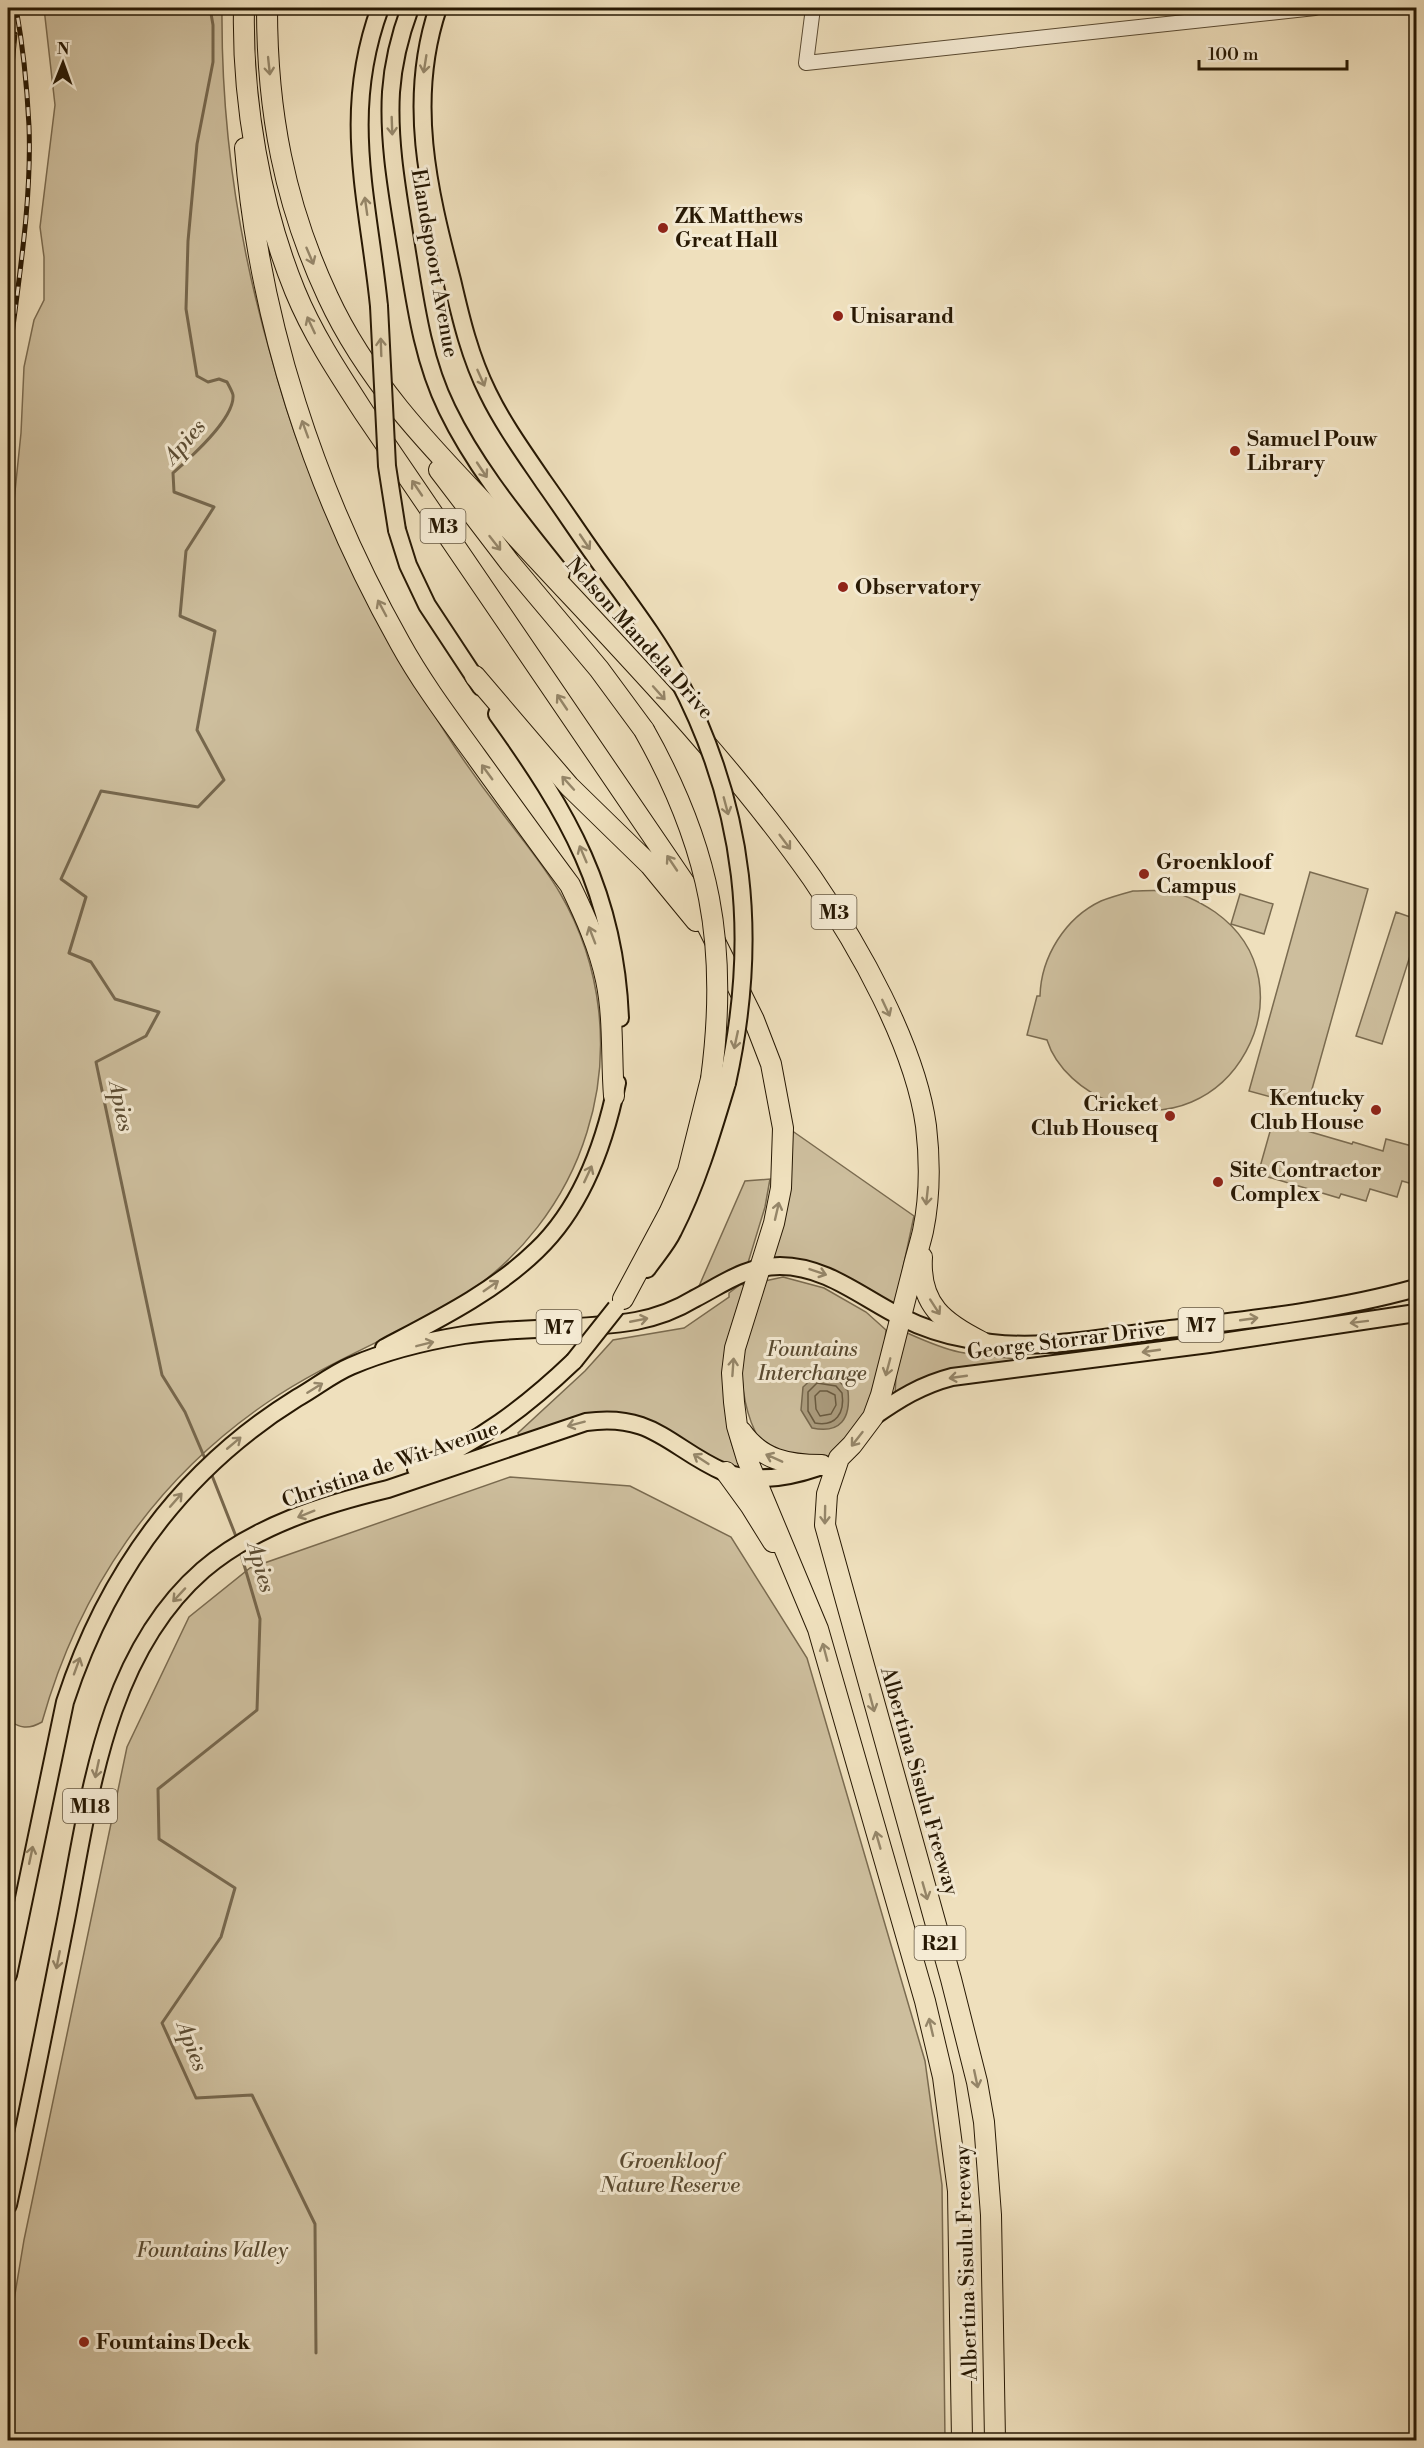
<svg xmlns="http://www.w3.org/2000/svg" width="1424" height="2448" font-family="'Libre Bodoni',serif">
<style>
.green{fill:#cdbe9d;stroke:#7a6b50;stroke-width:1.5}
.water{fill:#ab9c7e;stroke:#76674d;stroke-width:1.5}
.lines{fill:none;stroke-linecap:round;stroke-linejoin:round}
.shore{stroke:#695a40;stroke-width:1.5}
.stream{stroke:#76674d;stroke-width:3}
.minor-casing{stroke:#594a32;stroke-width:16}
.major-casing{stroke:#271803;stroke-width:20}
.highway-casing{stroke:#271803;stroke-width:22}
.minor{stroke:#f5ebd4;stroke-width:14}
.major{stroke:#efe0bd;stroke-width:16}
.highway{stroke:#efe0bd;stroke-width:20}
.rail-casing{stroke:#271803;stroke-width:5}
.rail{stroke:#f5ebd4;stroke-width:3;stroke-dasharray:9;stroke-linecap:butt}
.major-bridge-casing{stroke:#271803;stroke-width:20;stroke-linecap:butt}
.highway-bridge-casing{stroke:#271803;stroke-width:22;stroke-linecap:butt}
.major-bridge{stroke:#efe0bd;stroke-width:16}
.highway-bridge{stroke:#efe0bd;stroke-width:20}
.oneway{stroke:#958669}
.poi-dot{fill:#8f2418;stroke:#f5ebd4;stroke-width:2}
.labels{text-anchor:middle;stroke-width:6;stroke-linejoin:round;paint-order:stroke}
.shield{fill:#f5ebd4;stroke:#655742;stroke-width:1.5}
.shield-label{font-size:20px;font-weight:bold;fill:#271803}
.poi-label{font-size:21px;font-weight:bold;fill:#271803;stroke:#f5ebd4;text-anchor:start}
.street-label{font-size:21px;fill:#271803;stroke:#f5ebd4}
.park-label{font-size:21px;font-style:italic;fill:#594a31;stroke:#f5ebd4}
.water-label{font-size:22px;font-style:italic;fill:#5c4d34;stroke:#f5ebd4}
</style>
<rect width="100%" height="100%" fill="#efe0bd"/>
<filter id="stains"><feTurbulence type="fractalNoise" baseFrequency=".00333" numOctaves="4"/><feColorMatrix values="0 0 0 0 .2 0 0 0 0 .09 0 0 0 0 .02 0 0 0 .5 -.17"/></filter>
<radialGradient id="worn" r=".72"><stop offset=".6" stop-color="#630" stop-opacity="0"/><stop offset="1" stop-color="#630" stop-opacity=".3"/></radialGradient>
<path class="green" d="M44,8H222C221,127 239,248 273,363C283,399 294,436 309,470C327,510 349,550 369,589C388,626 404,664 425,699C447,737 473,775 500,810C520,837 543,864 560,893C602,965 612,1053 587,1132C566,1201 519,1261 458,1299C397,1336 328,1361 268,1402C155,1479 79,1590 42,1722C28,1730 20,1728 8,1720V559L21,433L24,367L34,320L44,300V257L40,227L55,105Z
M1310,872L1368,889L1307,1107L1249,1091Z
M1133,891C1143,891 1154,890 1165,891C1183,893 1200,902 1215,912C1318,985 1229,1148 1111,1102C1084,1092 1056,1069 1047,1040L1027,1035L1037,996H1040C1041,957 1065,918 1101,901C1111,897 1122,894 1133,891Z
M1240,894L1273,904L1264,934L1231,924Z
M1396,912L1416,919V937L1382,1044L1356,1036Z
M1273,1121L1352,1144L1353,1142L1383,1151L1386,1139L1412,1146L1416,1133V1185L1402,1181L1397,1197L1370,1189L1366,1201L1341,1194L1339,1198L1258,1174Z
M791,1130L914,1216L894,1310L771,1263Z
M770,1179L765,1207L747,1266L696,1293L745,1181Z
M783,1277L824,1288L866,1312L886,1330L882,1368L872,1401L853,1439L820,1462C809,1461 793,1462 783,1459C747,1445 739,1385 743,1352C747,1328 758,1304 765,1281Z
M741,1284L745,1286C726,1336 717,1388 731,1441C734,1452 740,1464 744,1475L648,1421L521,1439L518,1433L585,1371L613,1340L684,1328L729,1297V1293Z
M905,1332C923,1340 940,1348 959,1352C979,1356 1000,1356 1020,1360L948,1370L922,1378L895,1396L896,1374Z
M510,1477L630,1486L731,1537L807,1658L925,2061L942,2185L945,2440H8V2336L24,2240L127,1747L189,1617L250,1568Z"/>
<path class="water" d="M815,1376L839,1381L848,1391C851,1419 840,1434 812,1428L801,1410L803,1387Z"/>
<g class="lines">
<path class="shore" d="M817,1383L836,1386L842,1393C845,1413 836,1427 815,1423L808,1411V1392Z
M827,1391L835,1395L836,1405L831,1414L820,1416L816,1409L815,1396L820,1391Z"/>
<path class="stream" d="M206,1461L185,1412L162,1375L96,1062L146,1036L159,1012L115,999L91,962L69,953L86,897L61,879L101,791L198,807L224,780L197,730L215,631L180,616L186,551L214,507L174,492L173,473C189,459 235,419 233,395C232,391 229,386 227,382L219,379L208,382L197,376L186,309L188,241L197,144L213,62V25L210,8
M211,1473L237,1539
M240,1551L260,1619L257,1710L158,1789L159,1839L235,1888L221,1937L162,2023L196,2098L252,2095L315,2224L316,2353"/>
<g class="minor-casing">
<path id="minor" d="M813,8L806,63L1315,8"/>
</g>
<g class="major-casing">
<path id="major" d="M410,8C400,35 393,63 391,92C388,143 398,195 406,246C415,301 422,358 447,409C476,469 520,521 561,573
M438,8C407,100 428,189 452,280C461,319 470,357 488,393C503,424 524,453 543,481C568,516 591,552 617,586
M379,306C368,198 341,114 380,8
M397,530L408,565L427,605L481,687
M497,714C568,813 615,892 620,1018
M647,1269C656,1256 667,1244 673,1231C697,1184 712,1133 727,1083
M384,1348C437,1320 494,1292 537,1250C582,1207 605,1142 617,1083
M873,1417C899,1399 921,1385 952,1377L1209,1344L1416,1313
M416,1469C477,1444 527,1406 574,1361
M8,1975L65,1702C107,1573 181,1470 297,1398C315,1388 332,1374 351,1366C386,1351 427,1341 464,1335C521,1326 579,1331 636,1321C657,1317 676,1310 694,1299C723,1284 746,1266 780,1266C826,1266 861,1297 901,1317C921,1327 945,1335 967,1339C1030,1353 1099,1338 1162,1330C1247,1320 1334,1311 1416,1288
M8,2205C28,2113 46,2022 64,1930C89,1806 102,1658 203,1570C254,1526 325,1504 388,1489L586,1422C653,1412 671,1449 724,1472C754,1484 790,1477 819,1467"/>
</g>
<g class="highway-casing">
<path id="highway" d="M244,8C242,100 260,205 295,291C313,335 339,374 365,414L690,891L754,1020L771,1064L783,1128L781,1188L774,1223L735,1348L732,1373L734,1402L737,1426L747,1459L818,1629L925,2001L943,2077L958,2191L962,2440
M267,8C267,111 284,203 328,297C371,390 442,458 511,531C614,643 724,753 812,878C858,945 915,1045 926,1126C930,1160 930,1197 923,1231C920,1244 916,1256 913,1269C902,1311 892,1353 881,1395L873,1417L852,1445L839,1458L827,1494L825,1525L951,1979L977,2082L984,2122L991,2215L995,2440
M245,148C259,322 315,492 400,643C422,683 450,720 476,756C507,799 538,842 570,885C585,916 599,947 606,980C614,1018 611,1058 614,1096
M439,470L510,563L599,669L644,730
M475,676L569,786L650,865L696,921
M922,1257C919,1305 944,1323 982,1342
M623,1299L669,1213L688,1171L711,1079
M741,1431C761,1460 788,1465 822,1465
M726,1472L750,1505L773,1542"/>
</g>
<use href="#minor" class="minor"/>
<use href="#major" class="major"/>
<use href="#highway" class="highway"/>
<g class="rail-casing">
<path id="rail" d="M8,106L15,34
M8,367C17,288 32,206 29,126C27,86 23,46 16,8"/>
</g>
<use href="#rail" class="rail"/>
<g class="major-bridge-casing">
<path id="major-bridge" d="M379,306L387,466L397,530
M617,586C638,615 660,645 677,677C746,808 759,939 727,1083
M574,1361L616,1308"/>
</g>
<g class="highway-bridge-casing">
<path id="highway-bridge" d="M644,730C710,847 729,945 711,1079"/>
</g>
<use href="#major-bridge" class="major-bridge"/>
<use href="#highway-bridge" class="highway-bridge"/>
</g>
<defs><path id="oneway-shaft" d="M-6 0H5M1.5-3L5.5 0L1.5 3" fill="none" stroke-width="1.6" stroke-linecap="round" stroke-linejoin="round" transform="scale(1.5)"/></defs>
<g class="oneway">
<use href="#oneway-shaft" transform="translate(425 64) rotate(99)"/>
<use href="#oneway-shaft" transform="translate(269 66) rotate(84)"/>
<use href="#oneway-shaft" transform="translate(392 126) rotate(88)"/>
<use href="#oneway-shaft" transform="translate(366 206) rotate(-98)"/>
<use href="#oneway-shaft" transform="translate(310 256) rotate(67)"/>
<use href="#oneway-shaft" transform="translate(311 325) rotate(-115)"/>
<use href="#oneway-shaft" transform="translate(381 347) rotate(-92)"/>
<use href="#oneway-shaft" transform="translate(481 378) rotate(66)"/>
<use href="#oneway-shaft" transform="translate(305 429) rotate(-110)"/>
<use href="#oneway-shaft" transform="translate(482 470) rotate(56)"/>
<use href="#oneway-shaft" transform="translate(417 488) rotate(-124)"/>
<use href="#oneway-shaft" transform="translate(585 542) rotate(56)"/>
<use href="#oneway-shaft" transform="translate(495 543) rotate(52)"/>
<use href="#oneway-shaft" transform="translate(382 608) rotate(-118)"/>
<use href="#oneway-shaft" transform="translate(659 693) rotate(48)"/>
<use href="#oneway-shaft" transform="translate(562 702) rotate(-124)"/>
<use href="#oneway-shaft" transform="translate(487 772) rotate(-126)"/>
<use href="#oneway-shaft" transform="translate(568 783) rotate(-132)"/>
<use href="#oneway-shaft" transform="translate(726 806) rotate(75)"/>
<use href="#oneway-shaft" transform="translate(785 842) rotate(53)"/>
<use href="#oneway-shaft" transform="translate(583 854) rotate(-113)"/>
<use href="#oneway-shaft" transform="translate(672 863) rotate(-124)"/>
<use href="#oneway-shaft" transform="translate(592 935) rotate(-111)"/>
<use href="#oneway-shaft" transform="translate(886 1008) rotate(65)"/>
<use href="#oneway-shaft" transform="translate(736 1040) rotate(102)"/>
<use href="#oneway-shaft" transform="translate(588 1174) rotate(-65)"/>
<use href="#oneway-shaft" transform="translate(927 1196) rotate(96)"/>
<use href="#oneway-shaft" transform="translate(777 1211) rotate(-77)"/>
<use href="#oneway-shaft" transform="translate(818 1272) rotate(19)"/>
<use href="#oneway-shaft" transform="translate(491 1286) rotate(-35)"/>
<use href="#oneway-shaft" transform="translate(935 1307) rotate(57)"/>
<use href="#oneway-shaft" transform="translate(1249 1319) rotate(-8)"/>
<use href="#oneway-shaft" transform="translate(639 1320) rotate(-11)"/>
<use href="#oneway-shaft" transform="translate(1359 1322) rotate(173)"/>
<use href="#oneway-shaft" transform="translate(425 1344) rotate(-14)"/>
<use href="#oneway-shaft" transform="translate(1151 1351) rotate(172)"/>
<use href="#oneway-shaft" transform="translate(733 1367) rotate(-86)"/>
<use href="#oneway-shaft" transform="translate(888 1367) rotate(105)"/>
<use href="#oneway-shaft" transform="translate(958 1377) rotate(172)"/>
<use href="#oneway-shaft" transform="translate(315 1388) rotate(-32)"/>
<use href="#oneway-shaft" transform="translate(576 1424) rotate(165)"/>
<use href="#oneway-shaft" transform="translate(857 1439) rotate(128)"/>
<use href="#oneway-shaft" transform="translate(234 1443) rotate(-40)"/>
<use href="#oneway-shaft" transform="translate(774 1458) rotate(-156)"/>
<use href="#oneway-shaft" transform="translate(701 1459) rotate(-147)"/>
<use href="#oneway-shaft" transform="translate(176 1500) rotate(-49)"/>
<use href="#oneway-shaft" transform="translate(306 1514) rotate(158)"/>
<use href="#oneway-shaft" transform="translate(825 1515) rotate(91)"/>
<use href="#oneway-shaft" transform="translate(179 1595) rotate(133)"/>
<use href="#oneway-shaft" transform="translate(825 1652) rotate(-105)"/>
<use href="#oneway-shaft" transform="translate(77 1666) rotate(-70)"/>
<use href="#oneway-shaft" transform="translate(872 1703) rotate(75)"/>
<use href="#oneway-shaft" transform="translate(97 1769) rotate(102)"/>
<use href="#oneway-shaft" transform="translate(878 1840) rotate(-106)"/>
<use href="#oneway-shaft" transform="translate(31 1855) rotate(-78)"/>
<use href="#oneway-shaft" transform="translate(925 1891) rotate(74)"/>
<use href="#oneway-shaft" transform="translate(58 1960) rotate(101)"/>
<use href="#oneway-shaft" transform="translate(931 2027) rotate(-103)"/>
<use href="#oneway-shaft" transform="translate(976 2079) rotate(78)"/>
</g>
<g class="poi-dot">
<circle cx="663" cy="228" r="6"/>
<circle cx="838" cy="316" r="6"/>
<circle cx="1235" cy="451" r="6"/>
<circle cx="843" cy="587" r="6"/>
<circle cx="1144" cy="874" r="6"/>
<circle cx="1376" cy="1110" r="6"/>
<circle cx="1170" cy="1116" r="6"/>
<circle cx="1218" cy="1182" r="6"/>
<circle cx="84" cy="2342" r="6"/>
</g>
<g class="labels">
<g class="shield">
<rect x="420.5" y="509" width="45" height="34" rx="4.5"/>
<rect x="811.5" y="895" width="45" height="34" rx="4.5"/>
<rect x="1178.5" y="1308" width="45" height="34" rx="4.5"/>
<rect x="536.5" y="1310" width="45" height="34" rx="4.5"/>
<rect x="63" y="1789" width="54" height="34" rx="4.5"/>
<rect x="914.5" y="1926" width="51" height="34" rx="4.5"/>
</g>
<g class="shield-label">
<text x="443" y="533">M3</text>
<text x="834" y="919">M3</text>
<text x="1201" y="1332">M7</text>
<text x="559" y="1334">M7</text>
<text x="90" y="1813">M18</text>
<text x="940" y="1950">R21</text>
</g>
<g class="poi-label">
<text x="675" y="223">ZK Matthews<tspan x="675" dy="24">Great Hall</tspan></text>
<text x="850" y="323">Unisarand</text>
<text x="1247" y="446">Samuel Pouw<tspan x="1247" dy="24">Library</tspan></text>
<text x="855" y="594">Observatory</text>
<text x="1156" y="869">Groenkloof<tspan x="1156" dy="24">Campus</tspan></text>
<text x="1364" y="1105" text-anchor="end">Kentucky<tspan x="1364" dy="24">Club House</tspan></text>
<text x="1158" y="1111" text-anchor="end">Cricket<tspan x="1158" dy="24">Club Houseq</tspan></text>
<text x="1230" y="1177">Site Contractor<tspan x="1230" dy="24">Complex</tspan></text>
<text x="96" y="2349">Fountains Deck</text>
</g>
<g class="street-label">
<text transform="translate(435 263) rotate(80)" y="7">Elandspoort Avenue</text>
<text transform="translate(640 638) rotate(48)" y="7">Nelson Mandela Drive</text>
<text transform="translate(1066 1340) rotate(-7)" y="7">George Storrar Drive</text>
<text transform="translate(390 1464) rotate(-19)" y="7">Christina de Wit Avenue</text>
<text transform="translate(920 1781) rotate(74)" y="7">Albertina Sisulu Freeway</text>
<text transform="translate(966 2263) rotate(-92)" y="7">Albertina Sisulu Freeway</text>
</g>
<g class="park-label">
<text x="812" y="1356">Fountains<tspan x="812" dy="24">Interchange</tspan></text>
<text x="670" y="2168">Groenkloof<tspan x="670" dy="24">Nature Reserve</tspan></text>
<text x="212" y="2257">Fountains Valley</text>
</g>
<g class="water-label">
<text transform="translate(184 441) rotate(-49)" y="8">Apies</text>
<text transform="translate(122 1106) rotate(78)" y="8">Apies</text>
<text transform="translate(262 1567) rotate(74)" y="8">Apies</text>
<text transform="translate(193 2046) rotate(69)" y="8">Apies</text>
</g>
</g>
<rect width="1424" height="2448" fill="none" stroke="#efe0bd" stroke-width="30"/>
<rect x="9" y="9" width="1406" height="2430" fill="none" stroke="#271803" stroke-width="3"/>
<rect x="15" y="15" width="1394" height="2418" fill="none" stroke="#271803" stroke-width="1.5"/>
<g transform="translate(63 63) rotate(1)" stroke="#f5ebd4" stroke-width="4.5" paint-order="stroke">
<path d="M0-4.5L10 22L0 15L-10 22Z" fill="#271803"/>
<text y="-9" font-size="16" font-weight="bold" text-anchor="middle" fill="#271803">N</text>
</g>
<path d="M1199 60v9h148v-9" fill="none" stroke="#271803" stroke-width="3"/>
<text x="1208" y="60" font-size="18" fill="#271803" stroke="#f5ebd4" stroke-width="4.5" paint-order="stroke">100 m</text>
<rect width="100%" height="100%" filter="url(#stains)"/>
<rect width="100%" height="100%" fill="url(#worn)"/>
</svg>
